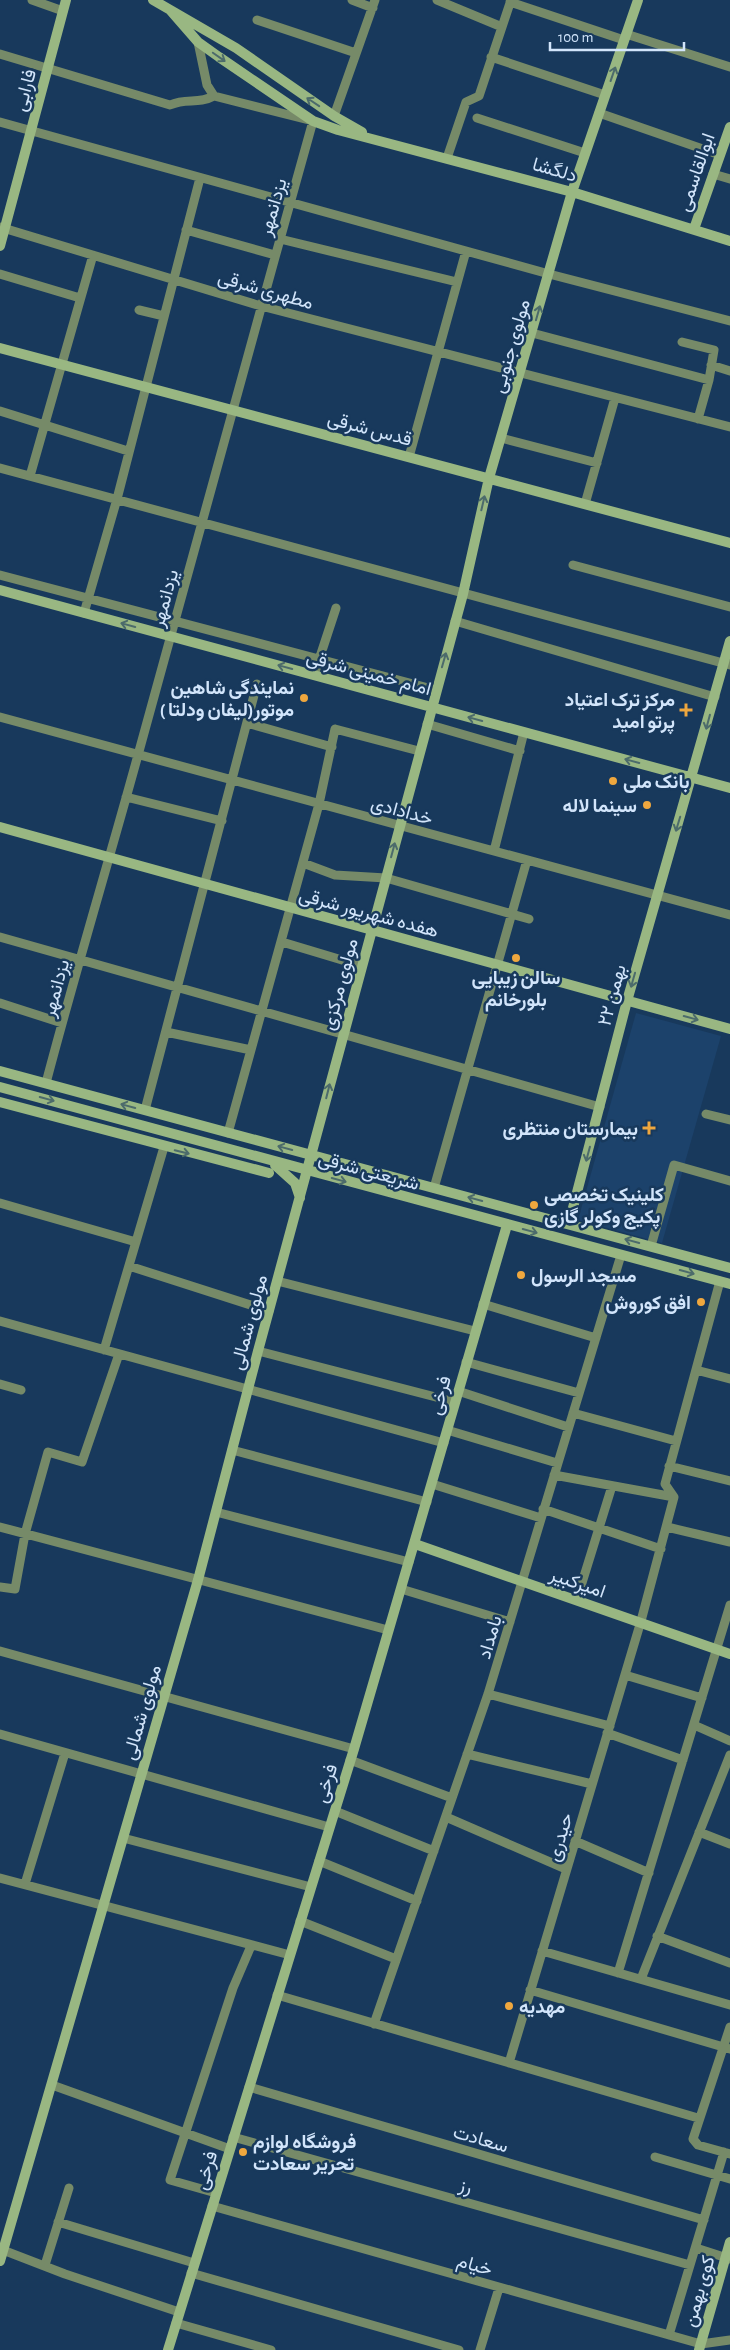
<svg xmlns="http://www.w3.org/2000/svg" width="730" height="2350" font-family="'Alegreya Sans',Vazirmatn,sans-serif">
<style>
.built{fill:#1c426b}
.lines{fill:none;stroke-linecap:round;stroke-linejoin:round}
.street{stroke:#768a68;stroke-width:9}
.secondary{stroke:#99b782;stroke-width:10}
.oneway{stroke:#4c6b6b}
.poi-dot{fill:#efa73e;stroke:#18395c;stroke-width:2}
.labels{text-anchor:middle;stroke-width:5;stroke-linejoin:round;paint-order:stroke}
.street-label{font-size:19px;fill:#d2e5fb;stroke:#18395c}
.poi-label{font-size:19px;font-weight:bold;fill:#d2e5fb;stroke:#18395c;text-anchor:end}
</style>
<rect width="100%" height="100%" fill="#18395c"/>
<path class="built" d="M636,1013L721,1036L662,1243L578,1220Z"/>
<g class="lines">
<path class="street" d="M32,0L63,11
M352,0L373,8
M437,0L502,27
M510,2L624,40
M257,20L356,53
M626,34L730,67
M0,54L170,105C187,97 197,105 214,96
M491,57L605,95
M599,113L720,155
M334,116L375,0
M477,118L585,153
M0,122L549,274L730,321
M447,158L466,102L479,96L511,0
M713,174L730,179
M0,227L261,306L730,427
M186,230L275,255
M280,239L457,282
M0,274L80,298
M139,310L164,316
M532,333L709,380
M682,342L714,350L709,380L698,419
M711,365L730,371
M0,411L128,451
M501,438L597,463
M409,457L466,251
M0,468L730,665
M30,476L93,255
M585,504L615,398
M573,565L730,607
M0,575L436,690
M84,613L117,499L200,178
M455,621L715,697
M314,675L336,608
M0,717L730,915
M247,723L332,747
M427,724L520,751
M126,797L222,821
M494,851L524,732
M303,863L335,875L386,878L529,919
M0,937L600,1107
M282,942L362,966
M0,1003L62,1023
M166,1032L251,1050
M46,1083C75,973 108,864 138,755C196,543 254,332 313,121L214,96L207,85L198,42
M145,1110L257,684
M706,1114L730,1120
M228,1133L319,804L335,729L419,751
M434,1188L527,860
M0,1203L136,1242
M651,1246L674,1165L730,1181
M129,1266L269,1311
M277,1281L475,1331
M483,1304L596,1338
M0,1321L444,1443
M104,1350L164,1147
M258,1351L455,1402
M466,1362L579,1393
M696,1370L730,1379
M0,1384L21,1390
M458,1391L568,1427
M573,1413L676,1441
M447,1430L557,1463
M232,1450L427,1502
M669,1466L730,1481
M554,1475L674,1497
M432,1484L541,1518
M543,1509L661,1549
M216,1512L409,1562
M0,1527L388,1630
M667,1527L730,1542
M0,1587L15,1589L25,1534L48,1452L82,1462L119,1354
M401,1589L510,1622
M577,1599L612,1486
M0,1651L354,1749
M625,1675L702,1698
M488,1694L610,1726
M694,1725L730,1741
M607,1733L683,1760
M0,1734L329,1827
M467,1754L592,1784
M350,1760L452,1798
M335,1811L434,1851
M446,1817L566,1869
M699,1832L730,1844
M123,1838L311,1887
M575,1841L649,1873
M319,1861L417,1901
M0,1878L290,1955
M25,1884L65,1753
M300,1921L396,1959
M657,1936L730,1963
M542,1951L730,2005
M618,1973L730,1605
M641,1979L730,1755
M530,1990L730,2049
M277,1995L698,2118
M374,2024L488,1694L621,1255
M730,2027L693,2139L698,2145L730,2154
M509,2063L641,1621L674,1497L665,1484L720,1281
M52,2085L230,2149
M249,2087L704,2220
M233,2137L690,2265
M655,2157L730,2179
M216,2193L170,2180L233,1988L251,1946
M212,2206L701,2344L730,2340
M58,2222L194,2263
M696,2248L730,2259
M0,2249L65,2274L179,2312
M45,2265L69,2188
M191,2273L459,2350
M176,2323L271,2350
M669,2335L724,2152
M480,2350L499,2288"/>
<path class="secondary" d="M153,0L236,48L334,116L362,132
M171,11L198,42L219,57L313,121L338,130L572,192L730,241
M694,229L730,127
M0,246L66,0
M0,348L730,543
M0,590L730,788
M0,827L730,1029
M0,1071L730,1268
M0,1087L730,1284
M0,1102L269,1173
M275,1165L295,1183L300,1198
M569,1223L627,1001L730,641
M415,1544L730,1654
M0,2261L198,1580L258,1351L463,594L489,478L572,192L638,0
M168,2350L354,1749L507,1225
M699,2350L730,2242"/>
</g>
<defs><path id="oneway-shaft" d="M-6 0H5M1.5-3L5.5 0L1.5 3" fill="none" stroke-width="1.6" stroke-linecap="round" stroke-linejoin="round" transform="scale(1.25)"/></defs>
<g class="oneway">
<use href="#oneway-shaft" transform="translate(219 57) rotate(35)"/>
<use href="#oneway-shaft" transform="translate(613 74) rotate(-71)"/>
<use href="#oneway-shaft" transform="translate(313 102) rotate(-146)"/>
<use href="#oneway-shaft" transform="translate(538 313) rotate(-74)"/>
<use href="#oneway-shaft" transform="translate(483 503) rotate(-77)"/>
<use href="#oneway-shaft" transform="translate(128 625) rotate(-165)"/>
<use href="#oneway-shaft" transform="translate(444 660) rotate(-74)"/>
<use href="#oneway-shaft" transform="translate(285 667) rotate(-165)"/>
<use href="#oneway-shaft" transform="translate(475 719) rotate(-165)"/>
<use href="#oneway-shaft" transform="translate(708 722) rotate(105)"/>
<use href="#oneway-shaft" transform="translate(632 761) rotate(-165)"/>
<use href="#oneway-shaft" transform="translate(678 824) rotate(107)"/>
<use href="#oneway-shaft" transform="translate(393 850) rotate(-75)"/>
<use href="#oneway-shaft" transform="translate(633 980) rotate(106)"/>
<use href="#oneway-shaft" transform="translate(691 1018) rotate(15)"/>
<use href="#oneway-shaft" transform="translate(328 1091) rotate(-76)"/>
<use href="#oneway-shaft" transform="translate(47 1099) rotate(15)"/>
<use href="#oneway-shaft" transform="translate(128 1106) rotate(-165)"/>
<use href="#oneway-shaft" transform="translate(285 1148) rotate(-165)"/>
<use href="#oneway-shaft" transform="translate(182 1152) rotate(14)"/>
<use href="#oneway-shaft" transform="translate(588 1154) rotate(105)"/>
<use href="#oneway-shaft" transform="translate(339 1180) rotate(15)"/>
<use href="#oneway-shaft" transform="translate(475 1199) rotate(-165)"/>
<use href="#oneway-shaft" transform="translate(530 1231) rotate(15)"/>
<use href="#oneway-shaft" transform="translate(632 1241) rotate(-165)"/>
<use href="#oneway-shaft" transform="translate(687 1272) rotate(15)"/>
</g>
<g class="poi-dot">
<circle cx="304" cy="698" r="5"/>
<path d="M683.5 702.5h5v5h5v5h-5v5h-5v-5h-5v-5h5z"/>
<circle cx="613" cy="781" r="5"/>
<circle cx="647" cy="805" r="5"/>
<circle cx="516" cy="958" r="5"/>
<path d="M646.5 1120.5h5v5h5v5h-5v5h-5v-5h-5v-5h5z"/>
<circle cx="534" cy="1205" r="5"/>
<circle cx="521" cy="1275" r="5"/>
<circle cx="701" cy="1302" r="5"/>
<circle cx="509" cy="2006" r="5"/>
<circle cx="243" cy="2152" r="5"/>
</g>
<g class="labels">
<g class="street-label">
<text transform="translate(24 90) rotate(-75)" y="7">فارابی</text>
<text transform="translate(555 169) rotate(16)" y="7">دلگشا</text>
<text transform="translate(695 172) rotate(-71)" y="7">ابوالقاسمی</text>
<text transform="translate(272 207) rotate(-74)" y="7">یزدانمهر</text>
<text transform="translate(266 289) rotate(16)" y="7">مطهری شرقی</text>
<text transform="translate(510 346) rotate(-74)" y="7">مولوی جنوبی</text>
<text transform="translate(370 428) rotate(15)" y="7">قدس شرقی</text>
<text transform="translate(164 598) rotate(-75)" y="7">یزدانمهر</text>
<text transform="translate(369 672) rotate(15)" y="7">امام خمینی شرقی</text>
<text transform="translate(402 810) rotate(15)" y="7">خدادادی</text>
<text transform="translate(369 912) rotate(15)" y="7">هفده شهریور شرقی</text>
<text transform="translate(339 984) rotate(-75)" y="7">مولوی مرکزی</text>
<text transform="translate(55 988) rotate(-75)" y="7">یزدانمهر</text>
<text transform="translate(611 995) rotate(-75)" y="7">۲۲ بهمن</text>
<text transform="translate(369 1170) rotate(15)" y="7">شریعتی شرقی</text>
<text transform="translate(248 1322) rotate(-75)" y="7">مولوی شمالی</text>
<text transform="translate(439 1395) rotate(-74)" y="7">فرخی</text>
<text transform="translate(578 1582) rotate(19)" y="7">امیرکبیر</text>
<text transform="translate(489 1637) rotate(-74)" y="7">بامداد</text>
<text transform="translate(141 1712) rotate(-74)" y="7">مولوی شمالی</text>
<text transform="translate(325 1783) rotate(-73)" y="7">فرخی</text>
<text transform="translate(559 1837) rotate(-73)" y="7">حیدری</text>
<text transform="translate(481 2138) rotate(16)" y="7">سعادت</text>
<text transform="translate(205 2170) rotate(-73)" y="7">فرخی</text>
<text transform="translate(466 2185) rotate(16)" y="7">رز</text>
<text transform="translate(475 2264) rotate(16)" y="7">خیام</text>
<text transform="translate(698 2291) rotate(-74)" y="7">کوی بهمن</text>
</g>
<g class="poi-label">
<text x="294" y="694">نمایندگی شاهین<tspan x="294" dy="22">موتور(لیفان ودلتا )</tspan></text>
<text x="675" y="706">مرکز ترک اعتیاد<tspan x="675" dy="22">پرتو امید</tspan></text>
<text x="623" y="788" text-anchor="start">بانک ملی</text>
<text x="637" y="812">سینما لاله</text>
<text x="516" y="984" text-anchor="middle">سالن زیبایی<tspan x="516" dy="22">بلورخانم</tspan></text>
<text x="638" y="1135">بیمارستان منتظری</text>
<text x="544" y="1201" text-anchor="start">کلینیک تخصصی<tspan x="544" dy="22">پکیج وکولر گازی</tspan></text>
<text x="531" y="1282" text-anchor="start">مسجد الرسول</text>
<text x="691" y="1309">افق کوروش</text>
<text x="519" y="2013" text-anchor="start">مهدیه</text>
<text x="253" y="2148" text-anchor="start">فروشگاه لوازم<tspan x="253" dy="22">تحریر سعادت</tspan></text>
</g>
</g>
<path d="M550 42v8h134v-8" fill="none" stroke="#d2e5fb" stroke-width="2.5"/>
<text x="558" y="42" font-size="15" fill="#d2e5fb" stroke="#18395c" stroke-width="4" paint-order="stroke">100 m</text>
</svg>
